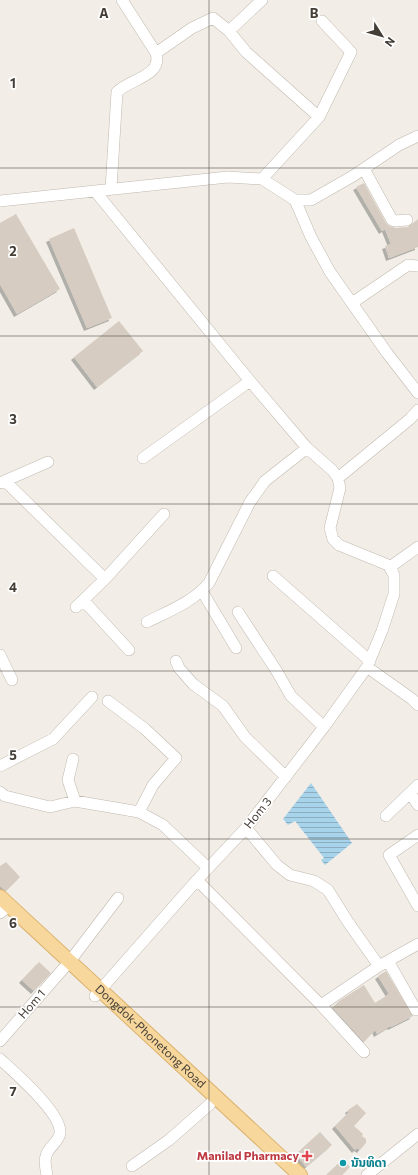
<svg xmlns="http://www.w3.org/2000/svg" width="418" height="1175" font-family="Commissioner,'Noto Sans Lao',sans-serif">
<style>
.water{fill:url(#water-rules)}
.building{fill:#d6ccc1;filter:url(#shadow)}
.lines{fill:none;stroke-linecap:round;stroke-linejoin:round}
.minor-casing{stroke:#c0b8ae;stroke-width:12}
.major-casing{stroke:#dbb26d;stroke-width:16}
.minor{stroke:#fff;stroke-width:11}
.major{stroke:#f7d79c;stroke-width:14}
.grid{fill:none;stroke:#453e37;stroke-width:1;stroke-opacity:0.55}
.health-dot{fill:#e0444e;stroke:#fff;stroke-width:1.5}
.culture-dot{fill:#0f9aa8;stroke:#fff;stroke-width:1.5}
.labels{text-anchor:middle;stroke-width:3.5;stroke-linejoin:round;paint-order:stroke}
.street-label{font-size:12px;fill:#453e37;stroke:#fff}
.health-label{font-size:12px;font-weight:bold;fill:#be3a42;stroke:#fff;text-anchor:end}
.culture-label{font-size:12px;font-weight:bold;fill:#0d838f;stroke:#fff;text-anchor:start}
.grid-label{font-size:13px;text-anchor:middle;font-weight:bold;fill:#453e37;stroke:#fff;stroke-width:3.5;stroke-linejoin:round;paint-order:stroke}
</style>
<defs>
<pattern id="water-rules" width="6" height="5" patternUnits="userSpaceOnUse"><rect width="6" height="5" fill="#a8d4eb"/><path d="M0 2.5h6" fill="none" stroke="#8badbf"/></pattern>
<filter id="shadow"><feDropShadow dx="-3" dy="3" stdDeviation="0" flood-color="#0004"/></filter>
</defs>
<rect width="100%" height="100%" fill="#f2eee7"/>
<path class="water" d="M311,783L352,843L325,865L321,860L324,858L295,821L288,825L283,819Z"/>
<path class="building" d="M364,183L386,223L389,226L396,228L408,227L418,219V247L389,258L385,246L391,244L385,229L382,231L356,187Z
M16,214L60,289L17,314L0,284V223Z
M74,228L112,318L87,328L49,239Z
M119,321L143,351L97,387L74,357Z
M6,862L20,877L6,891L0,886V866Z
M39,962L51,973L34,991L22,980Z
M386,971L413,1016L391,1027L390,1026L377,1034L375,1030L364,1042L333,1008L339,1001L364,985L375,1003L389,994L378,976Z
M357,1104L366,1113L354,1126L363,1134L362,1136L366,1139V1143L360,1150L357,1148L355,1150L335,1126L349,1112L348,1110Z
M320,1132L332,1145L306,1167L296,1154Z
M343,1159L350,1167L342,1175H326Z"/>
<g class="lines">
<g class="minor-casing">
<path id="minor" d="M229,31L262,0
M156,53L192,28L213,18L229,31L246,52L319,117
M364,169L392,220L395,221L407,220
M262,179L319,117L351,52L322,21
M111,189L117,92C130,79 163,76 156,53L122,0
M95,191L250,381L307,448L332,470L338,478L340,488L330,528L333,539L339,545L388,565L394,575V594L382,631L367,667L324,727L246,828L197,880L95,996
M295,200L311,237L330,272L387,353L418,393
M0,201L228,177L262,179L295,200H311L353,176L399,145L418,136
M352,303L408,265L418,266
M143,458L250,381
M338,478L410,419L418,410
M5,481L105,579
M0,483L48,462
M390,567L418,547
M273,576L370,661
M202,591L236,648
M83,600L129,650
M76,607L105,579L164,514
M238,612L276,670L291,696L324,727
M147,622C169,611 193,602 209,583L250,502L265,481L307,448
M0,655L12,680
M176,661L179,668L193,684L223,706L245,737L286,777
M367,667L412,699L418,705
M108,701L145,729L176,758L153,785L139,812
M73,759L68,780L75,801
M0,766L53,739L92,697
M0,792L5,796L50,807L75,801L139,812L163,825L208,868
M410,793L418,805
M386,816L418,785
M246,828L277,865L290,875L314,881L328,890L348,922L379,966
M418,835L389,855L418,906
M197,880L321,1005L364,1052
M0,913L9,906
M388,961L416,1010
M321,1005L379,966L418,944
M0,1041L70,961L118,898
M0,1059C14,1072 62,1113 60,1133C59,1142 48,1147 46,1156C44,1162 46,1170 47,1175
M132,1166L169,1140L210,1104
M367,1175L418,1134"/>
</g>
<g class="major-casing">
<g id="major">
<path id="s1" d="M0,897L300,1175"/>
</g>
</g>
<use href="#minor" class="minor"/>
<use href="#major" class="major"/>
</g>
<path class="grid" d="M209,0V1175M0,168H418M0,336H418M0,504H418M0,671H418M0,839H418M0,1007H418"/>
<path class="health-dot" d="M305 1150h4v4h4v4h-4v4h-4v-4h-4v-4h4z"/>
<circle class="culture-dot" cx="343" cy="1163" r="4"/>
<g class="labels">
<g class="street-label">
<text transform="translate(258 813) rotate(-51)" y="4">Hom 3</text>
<text transform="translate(32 1004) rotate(-49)" y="4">Hom 1</text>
<text dy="4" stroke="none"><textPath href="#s1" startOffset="205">Dongdok-Phonetong Road</textPath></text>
</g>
<g class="health-label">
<text x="299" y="1160">Manilad Pharmacy</text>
</g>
<g class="culture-label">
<text x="351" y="1167">ນັນທິດາ</text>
</g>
</g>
<g class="grid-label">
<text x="104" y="18">A</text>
<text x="314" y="18">B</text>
<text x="13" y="88">1</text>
<text x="13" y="256">2</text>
<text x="13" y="424">3</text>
<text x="13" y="592">4</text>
<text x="13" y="760">5</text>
<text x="13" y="928">6</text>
<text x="13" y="1096">7</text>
</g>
<g transform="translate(382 36) rotate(127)" stroke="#ffffff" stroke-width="3" paint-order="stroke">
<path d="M0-3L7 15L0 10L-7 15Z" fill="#453e37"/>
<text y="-6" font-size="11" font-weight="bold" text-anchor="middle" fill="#453e37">N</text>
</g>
</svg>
